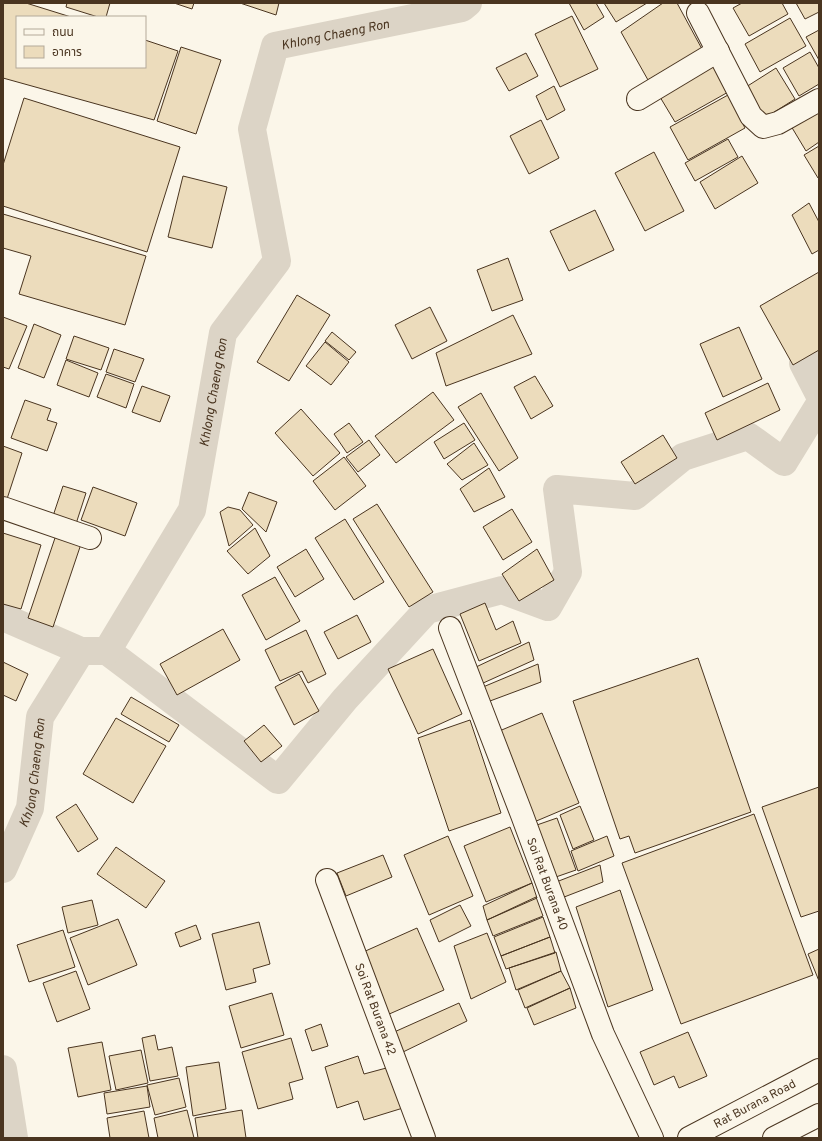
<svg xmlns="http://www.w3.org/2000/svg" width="822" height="1141" font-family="Overpass,'Noto Sans Thai',sans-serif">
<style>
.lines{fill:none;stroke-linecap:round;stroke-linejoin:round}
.canal{stroke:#dcd4c6;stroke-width:28}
.building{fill:#ecdcbc;stroke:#4a3520}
.minor-casing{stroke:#4a3520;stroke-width:24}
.secondary-casing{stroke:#4a3520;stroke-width:24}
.minor{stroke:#fbf6e9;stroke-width:22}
.secondary{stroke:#fbf6e9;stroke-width:22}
.labels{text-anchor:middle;stroke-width:3;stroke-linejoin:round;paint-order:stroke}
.street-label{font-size:12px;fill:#4a3520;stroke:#fbf6e9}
.water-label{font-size:13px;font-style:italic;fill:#4a3520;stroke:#fbf6e9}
</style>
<rect width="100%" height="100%" fill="#fbf6e9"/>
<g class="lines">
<g class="canal">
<path d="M819,361L803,363L819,394"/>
<path d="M3,617L81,651"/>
<path d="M107,651L278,780L345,699L427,610L502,590L548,607L568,572L557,489L635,496L683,457L748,436L784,462L819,405"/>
<path id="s1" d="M3,869L30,808L40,717L81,651H107L192,510L223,333L277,261L252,129L275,46L462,8L468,3"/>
<path d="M3,1069L14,1138"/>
</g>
</g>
<path class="building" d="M3,3H26L71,17H17V67H145V40L178,51L154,120L3,78Z
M67,3H110L106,17H98L66,7Z
M174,3H194L192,9Z
M240,3H279L276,15Z
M569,3H596L604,17L584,30Z
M604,3H647L616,22Z
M663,3H677L702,49L648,80L621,32Z
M742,3H782L788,14L749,36L733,8Z
M796,3H819V12L805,19Z
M572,16L598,69L560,87L535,34Z
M790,18L806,46L760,72L745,44Z
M819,30V60L806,37Z
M181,47L221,60L196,134L157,121Z
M810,52L819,68V84L799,96L783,68Z
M526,53L538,76L509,91L496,68Z
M713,60L730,91L675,122L657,92Z
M776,68L795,99L765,118L746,87Z
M554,86L565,110L547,120L536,96Z
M728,95L745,128L688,160L670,127Z
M24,98L180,147L147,252L3,206V165Z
M819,108V142L806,151L791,126Z
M541,120L559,158L529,174L510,136Z
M728,139L738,157L695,181L685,163Z
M819,146V177L818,178L804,155Z
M654,152L684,211L645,231L615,173Z
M742,156L758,183L715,209L700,182Z
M183,176L227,187L212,248L168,237Z
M809,203L819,222V250L812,254L792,215Z
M595,210L614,250L569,271L550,231Z
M3,214L146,256L125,325L19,294L31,256L3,248Z
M508,258L523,300L492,311L477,270Z
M819,272V350L793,365L760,306Z
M297,295L330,315L289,381L257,362Z
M430,307L447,341L412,359L395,325Z
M513,315L532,354L446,386L436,353Z
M3,317L27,326L9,369L3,367Z
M34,324L61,335L44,378L18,368Z
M739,327L762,379L723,397L700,344Z
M332,332L356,352L349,360L325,341Z
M74,336L109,348L101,370L66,359Z
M325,342L349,362L331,385L306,366Z
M114,349L144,359L135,382L106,372Z
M66,360L98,373L89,397L57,385Z
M106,374L134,384L126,408L97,397Z
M535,376L553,406L531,419L514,387Z
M768,383L780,410L717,440L705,413Z
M142,386L170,396L160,422L132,412Z
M433,392L454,420L396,463L375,436Z
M481,393L518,458L499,471L458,407Z
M25,400L51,409L47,420L57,423L47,451L11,438Z
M301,409L340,453L313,476L275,433Z
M349,423L363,442L347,453L334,434Z
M464,423L475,440L444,459L434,442Z
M663,435L677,458L635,484L621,462Z
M369,440L380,455L358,472L346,457Z
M474,443L488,465L462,480L447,464Z
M3,446L22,453L5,505H3Z
M344,457L366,486L335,510L313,481Z
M489,468L505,497L474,512L460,489Z
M63,486L86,493L74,530L51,522Z
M93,487L137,503L125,536L81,520Z
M249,492L277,502L266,532L242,509Z
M377,504L433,592L409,607L353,519Z
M228,507L240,510L253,525L229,546L220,512Z
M512,509L532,542L503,560L483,527Z
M345,519L384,582L354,600L315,538Z
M255,528L270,556L248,574L227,551Z
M3,533L41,545L21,609L3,604Z
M56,535L81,544L53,627L28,618Z
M306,549L324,579L295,597L277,567Z
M537,549L554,580L519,601L502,574Z
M275,577L300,621L266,640L242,595Z
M485,603L496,630L513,621L521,643L479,661L460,614Z
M357,615L371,642L338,659L324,632Z
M223,629L240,660L177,695L160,664Z
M306,630L326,674L308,683L302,671L280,681L265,650Z
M529,642L534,660L481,684L476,667Z
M433,649L462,714L418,734L388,669Z
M698,658L751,812L635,853L629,836L620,839L573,701Z
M3,662L28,674L16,701L3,695Z
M538,664L541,682L490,701L483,687Z
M299,674L319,711L294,725L275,687Z
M131,697L179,725L169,742L121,714Z
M542,713L579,803L534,822L497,732Z
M116,718L166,746L133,803L83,774Z
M470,720L501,813L449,831L418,738Z
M264,725L282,746L261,762L244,741Z
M819,787V911L801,917L762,807Z
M76,804L98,839L78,852L56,817Z
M580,806L594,840L573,849L560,815Z
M754,814L813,975L681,1024L622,863Z
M557,818L576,870L553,878L534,826Z
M510,827L532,883L486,902L464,846Z
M448,836L473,896L429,915L404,855Z
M607,836L614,856L578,871L571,851Z
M116,847L165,881L146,908L97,874Z
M383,855L392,877L346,896L337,873Z
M600,865L603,882L559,899L551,884Z
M532,883L537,898L487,920L483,906Z
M620,890L653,990L608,1007L576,907Z
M536,897L543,916L493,936L487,920Z
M92,900L98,925L68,933L62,907Z
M460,905L471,926L439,942L430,920Z
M543,917L550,937L501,956L494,937Z
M118,919L137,965L88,985L70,938Z
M259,922L270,964L253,969L256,982L226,990L212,934Z
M196,925L201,939L180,947L175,933Z
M417,928L444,990L387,1015L361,953Z
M63,930L75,967L29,982L17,945Z
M487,933L506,982L471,999L454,946Z
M550,937L555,953L506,969L501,956Z
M819,949V981L808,954Z
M556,952L561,971L516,990L509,968Z
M76,971L90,1009L57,1022L43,983Z
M561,971L570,988L525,1008L518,990Z
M570,988L576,1008L534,1025L527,1008Z
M272,993L284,1035L241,1048L229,1006Z
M459,1003L467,1021L403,1052L392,1033Z
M321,1024L328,1046L312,1051L305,1030Z
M688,1032L707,1076L679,1088L674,1076L654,1085L640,1052Z
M155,1035L158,1050L172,1047L178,1076L150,1081L142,1038Z
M291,1038L303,1079L289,1083L293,1099L258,1109L242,1052Z
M102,1042L111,1090L78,1097L68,1048Z
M141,1050L148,1083L116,1090L109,1056Z
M358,1056L364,1074L390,1067L403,1108L364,1120L358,1101L337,1108L325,1067Z
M219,1062L226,1109L193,1116L186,1067Z
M179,1078L186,1107L155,1115L147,1085Z
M147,1086L150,1107L107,1114L104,1093Z
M187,1110L194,1138H158L154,1118Z
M242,1110L246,1138H198L195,1118Z
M144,1111L149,1138H110L107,1118Z"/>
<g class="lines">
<g class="minor-casing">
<g id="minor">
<path d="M698,13L751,116L763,127L778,123L819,100"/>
<path d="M638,99L718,51"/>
<path d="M3,508L90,538"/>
<path id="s2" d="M450,628L522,815L603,1034L652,1138"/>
<path id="s3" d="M327,880L424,1138"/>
</g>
</g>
<g class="secondary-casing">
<g id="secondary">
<path id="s4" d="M689,1138L819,1070"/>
<path d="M774,1138L819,1115"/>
</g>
</g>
<use href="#minor" class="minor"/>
<use href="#secondary" class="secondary"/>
</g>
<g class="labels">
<g class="street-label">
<text dy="4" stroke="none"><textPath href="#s2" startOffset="274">Soi Rat Burana 40</textPath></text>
<text dy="4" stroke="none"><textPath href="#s3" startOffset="138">Soi Rat Burana 42</textPath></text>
<text dy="4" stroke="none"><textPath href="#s4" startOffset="74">Rat Burana Road</textPath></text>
</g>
<g class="water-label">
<text dy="5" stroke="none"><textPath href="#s1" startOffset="978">Khlong Chaeng Ron</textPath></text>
<text dy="5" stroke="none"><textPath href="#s1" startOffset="546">Khlong Chaeng Ron</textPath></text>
<text dy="5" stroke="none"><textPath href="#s1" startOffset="102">Khlong Chaeng Ron</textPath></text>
</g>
</g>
<rect width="822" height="1141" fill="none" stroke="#4a3520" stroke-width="8"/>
<rect x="16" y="16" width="130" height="52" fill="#fbf6e9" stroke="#b4a999"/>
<rect x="24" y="29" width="20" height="6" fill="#fbf6e9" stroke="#b4a999"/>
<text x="52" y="36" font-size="12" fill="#4a3520">ถนน</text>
<rect x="24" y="46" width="20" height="12" fill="#ecdcbc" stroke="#b4a999"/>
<text x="52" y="56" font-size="12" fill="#4a3520">อาคาร</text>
</svg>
